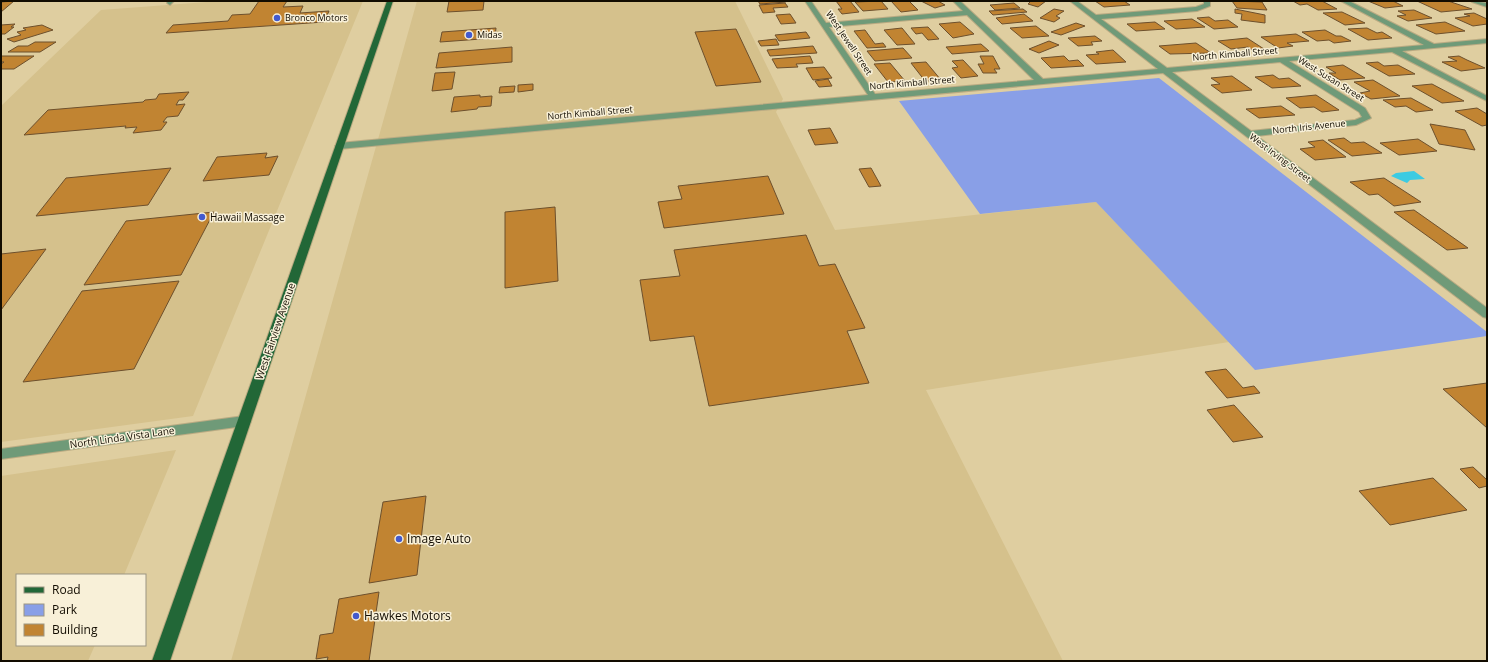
<svg xmlns="http://www.w3.org/2000/svg" width="1488" height="662" font-family="'Open Sans',sans-serif">
<style>
.built{fill:#d5c18c}
.green{fill:#899fe7}
.water{fill:#3ccbe2}
.building{fill:#c18432;stroke:#6d502d}
.lines{fill:none;stroke-linecap:round;stroke-linejoin:round}
.minor-casing{stroke:#baab83;stroke-width:2}
.major-casing{stroke:#baab83;stroke-width:2}
.minor{fill:#6f9a78;fill-rule:evenodd}
.major{fill:#226737;fill-rule:evenodd}
.poi-dot{fill:#435ace;stroke:#f8f0d8;stroke-width:1.5}
.labels{text-anchor:middle;stroke-width:3;stroke-linejoin:round;paint-order:stroke}
.far-poi-label{font-size:9px;fill:#120c00;stroke:#f8f0d8;text-anchor:start}
.far-street-label{font-size:9px;fill:#120c00;stroke:#f8f0d8}
.poi-label{font-size:10px;fill:#120c00;stroke:#f8f0d8;text-anchor:start}
.street-label{font-size:10px;fill:#120c00;stroke:#f8f0d8}
.near-poi-label{font-size:12px;fill:#120c00;stroke:#f8f0d8;text-anchor:start}
</style>
<rect width="100%" height="100%" fill="#dfcea0"/>
<path class="built" d="M220,1H363L193,416L1,442V106L101,10Z
M417,1H735L783,99L776,112L835,230L1096,202L1229,342L926,390L1063,661H231Z
M176,450L124,575H17V645H95L88,661H1V476Z"/>
<path class="green" d="M1159,78L1487,332V336L1255,370L1096,202L980,214L899,101Z"/>
<path class="water" d="M1414,171L1425,179L1410,180L1407,183L1391,176L1396,173Z"/>
<path class="building" d="M14,1L1,12V2Z
M259,1H287L283,7L303,6L300,13L329,11L324,22L166,33L173,25L228,21L232,15L250,14Z
M449,1H484L483,10L447,12Z
M758,1H785L786,2L760,4Z
M836,1H850L859,12L842,14L838,9H842Z
M881,1L888,9L863,11L855,2Z
M891,1H909L918,10L901,12Z
M921,1H938L945,5L935,8Z
M1031,1H1046L1038,7L1028,4Z
M1095,1H1124L1130,5L1104,7Z
M1232,1L1262,2L1267,10L1237,8Z
M1293,1H1322L1337,9L1318,10L1307,4L1300,5Z
M1368,1H1393L1403,6L1385,8Z
M1417,1H1448L1472,9L1441,12Z
M785,3L788,7L773,8L775,12L763,13L759,5Z
M1014,3L1020,8L995,10L990,5Z
M1023,9L1027,12L993,15L989,11Z
M1054,9L1064,11L1056,16L1060,18L1054,22L1040,18Z
M1235,9L1265,15V23L1241,20L1242,14L1235,13Z
M1414,10L1432,18L1408,21L1397,16L1406,15L1398,11Z
M1342,12L1365,23L1345,25L1323,13Z
M1474,13L1487,19V24L1473,26L1455,18L1470,16L1464,14Z
M790,14L796,23L781,24L776,15Z
M1024,14L1033,21L1002,24L996,18Z
M1209,17L1215,21L1228,20L1238,27L1214,29L1197,18Z
M1192,19L1205,27L1176,29L1164,21Z
M960,22L974,34L953,38L939,24Z
M1155,22L1165,29L1136,31L1127,24Z
M1445,22L1465,31L1436,34L1416,25Z
M1076,23L1085,26L1061,35L1051,32Z
M15,24L11,27H14L5,34H1V25Z
M42,25L53,30L14,42L7,39L21,35L17,32L26,30L23,28Z
M1036,26L1049,36L1022,38L1010,28Z
M928,27L939,39L928,40L922,33L916,34L911,28Z
M496,28L495,38L440,42L442,32Z
M902,28L915,44L897,45L884,30Z
M1367,28L1377,33L1382,32L1392,38L1368,40L1348,29Z
M736,29L761,82L716,86L695,32Z
M865,30L875,44L883,43L886,47L867,48L854,31Z
M1325,30L1336,36H1341L1351,41L1334,43L1329,40L1317,41L1302,32Z
M806,32L810,38L779,41L775,35Z
M1296,34L1309,41L1287,43L1293,46L1278,48L1261,37Z
M1095,36L1102,41L1091,42L1093,45L1078,46L1068,38Z
M1247,38L1264,49L1252,50L1248,47L1231,49L1218,41Z
M776,39L779,45L761,46L758,41Z
M1049,41L1059,45L1039,53L1029,49Z
M35,42H56L40,52H8L18,46H28Z
M1196,43L1211,53L1170,54L1159,46Z
M981,44L989,51L952,54L946,47Z
M813,46L817,53L770,56L767,50Z
M512,47V62L436,68L439,53Z
M903,48L912,58L875,61L867,51Z
M1113,50L1126,62L1096,64L1086,55L1099,54L1096,52Z
M1,56H34L14,69H1V64L4,62H1Z
M810,56L813,63L796,64L798,67L777,68L772,59Z
M980,56H993L1000,69H994L997,73H983L978,64H984Z
M1064,56L1069,61L1078,60L1084,66L1051,68L1041,58Z
M1459,56L1467,60L1485,68L1461,71L1442,62L1457,61L1448,57Z
M963,60L978,76L961,78L952,68L958,67L952,61Z
M926,62L941,80L925,81L911,63Z
M1378,62L1384,66L1398,65L1415,74L1389,76L1366,63Z
M890,63L905,81L888,82L874,64Z
M1343,65L1365,78L1340,80L1329,73H1336L1326,67Z
M824,67L832,78L813,80L806,68Z
M455,72L452,89L432,91L435,73Z
M1273,75L1279,79L1289,78L1301,86L1272,88L1255,77Z
M1232,76L1252,90L1222,93L1211,85L1220,84L1211,78Z
M828,79L832,86L819,87L815,81Z
M1373,80L1400,96L1371,99L1360,93L1370,91L1354,82Z
M533,84V90L518,92V85Z
M1432,84L1464,101L1442,103L1412,86Z
M515,86L514,92L499,93L500,87Z
M189,92L183,100H179L176,105L185,104L178,116L167,117L163,122H167L161,130L133,133L137,127L125,128L126,126L24,135L48,110L143,102L145,100L156,99L159,94Z
M480,95V97L492,96L491,106L478,107L477,109L451,112L454,97Z
M1316,95L1339,110L1322,112L1314,107L1300,108L1286,98Z
M1411,98L1433,110L1416,112L1406,106L1395,107L1383,100Z
M1281,106L1295,115L1259,118L1246,109Z
M1477,108L1487,114V125L1482,126L1455,111Z
M1430,124L1465,130L1475,150L1439,144Z
M830,128L838,143L815,145L808,130Z
M1344,138L1351,143L1364,142L1382,153L1352,156L1328,140Z
M1418,139L1437,151L1399,155L1380,143Z
M1323,140L1346,157L1315,160L1300,149L1315,147L1308,142Z
M267,153L265,158L278,156L269,175L203,181L217,157Z
M171,168L148,205L36,216L66,178Z
M871,168L881,186L869,187L859,169Z
M768,176L784,214L664,228L658,202L682,199L678,186Z
M1384,178L1421,202L1394,206L1378,194L1369,195L1350,182Z
M555,207L558,281L505,288V212Z
M1414,210L1468,248L1447,250L1394,212Z
M214,212L181,275L84,285L126,221Z
M806,235L819,266L835,264L865,328L847,331L869,383L709,406L694,336L650,341L640,280L680,276L674,250Z
M46,249L1,310V254Z
M179,281L134,369L23,382L82,291Z
M1226,369L1243,388L1254,386L1260,393L1227,398L1205,372Z
M1487,383V428L1443,389Z
M1234,405L1263,437L1233,442L1207,410Z
M1473,467L1487,480V486L1479,488L1460,469Z
M1433,478L1467,510L1390,525L1359,491Z
M426,496L417,575L369,583L383,502Z
M379,592L369,661H327L328,657L316,659L320,635L333,633L339,599Z"/>
<g class="lines">
<g class="minor-casing">
<path id="minor" d="M168,1H174L170,5L167,3Z
M805,1H811L826,23L963,11L953,1H960L1043,79L1158,69L1070,1H1077L1096,15L1196,7L1204,4V1H1210V6L1197,11L1101,19L1167,68L1424,45L1341,1H1349L1434,44L1487,39V43L1402,51L1487,96V101L1392,52L1289,61L1365,108L1371,118L1356,125L1257,136L1487,308V318L1483,317L1163,73L339,149L335,146L339,143L868,95ZM967,15L1034,80L875,94L829,27ZM1280,62L1359,112L1362,117L1355,120L1251,131L1172,72Z
M1471,1L1487,3V7L1472,2Z
M244,416L249,417L251,421L249,425L244,426L1,459V449Z"/>
</g>
<g class="major-casing">
<path id="major" d="M387,1H393L170,661H152Z"/>
</g>
<use href="#minor" class="minor"/>
<use href="#major" class="major"/>
</g>
<g class="poi-dot">
<circle cx="277" cy="18" r="4"/>
<circle cx="469" cy="35" r="4"/>
<circle cx="202" cy="217" r="4"/>
<circle cx="399" cy="539" r="4"/>
<circle cx="356" cy="616" r="4"/>
</g>
<g class="labels">
<g class="far-poi-label">
<text x="285" y="21">Bronco Motors</text>
<text x="477" y="38">Midas</text>
</g>
<g class="far-street-label">
<text transform="translate(849 43) rotate(56)" y="3">West Jewell Street</text>
<text transform="translate(1235 54) rotate(-5)" y="3">North Kimball Street</text>
<text transform="translate(1331 79) rotate(32)" y="3">West Susan Street</text>
<text transform="translate(912 83) rotate(-5)" y="3">North Kimball Street</text>
<text transform="translate(590 113) rotate(-5)" y="3">North Kimball Street</text>
<text transform="translate(1309 127) rotate(-6)" y="3">North Iris Avenue</text>
<text transform="translate(1280 158) rotate(37)" y="3">West Irving Street</text>
</g>
<g class="poi-label">
<text x="210" y="221">Hawaii Massage</text>
</g>
<g class="street-label">
<text transform="translate(275 331) rotate(-71)" y="4">West Fairview Avenue</text>
<text transform="translate(122 437) rotate(-8)" y="4">North Linda Vista Lane</text>
</g>
<g class="near-poi-label">
<text x="407" y="543">Image Auto</text>
<text x="364" y="620">Hawkes Motors</text>
</g>
</g>
<rect width="1488" height="662" fill="none" stroke="#120c00" stroke-width="4"/>
<rect x="16" y="574" width="130" height="72" fill="#f8f0d8" stroke="#9c9582"/>
<rect x="24" y="587" width="20" height="6" fill="#226737" stroke="#9c9582"/>
<text x="52" y="594" font-size="12" fill="#120c00">Road</text>
<rect x="24" y="604" width="20" height="12" fill="#899fe7" stroke="#9c9582"/>
<text x="52" y="614" font-size="12" fill="#120c00">Park</text>
<rect x="24" y="624" width="20" height="12" fill="#c18432" stroke="#9c9582"/>
<text x="52" y="634" font-size="12" fill="#120c00">Building</text>
</svg>
